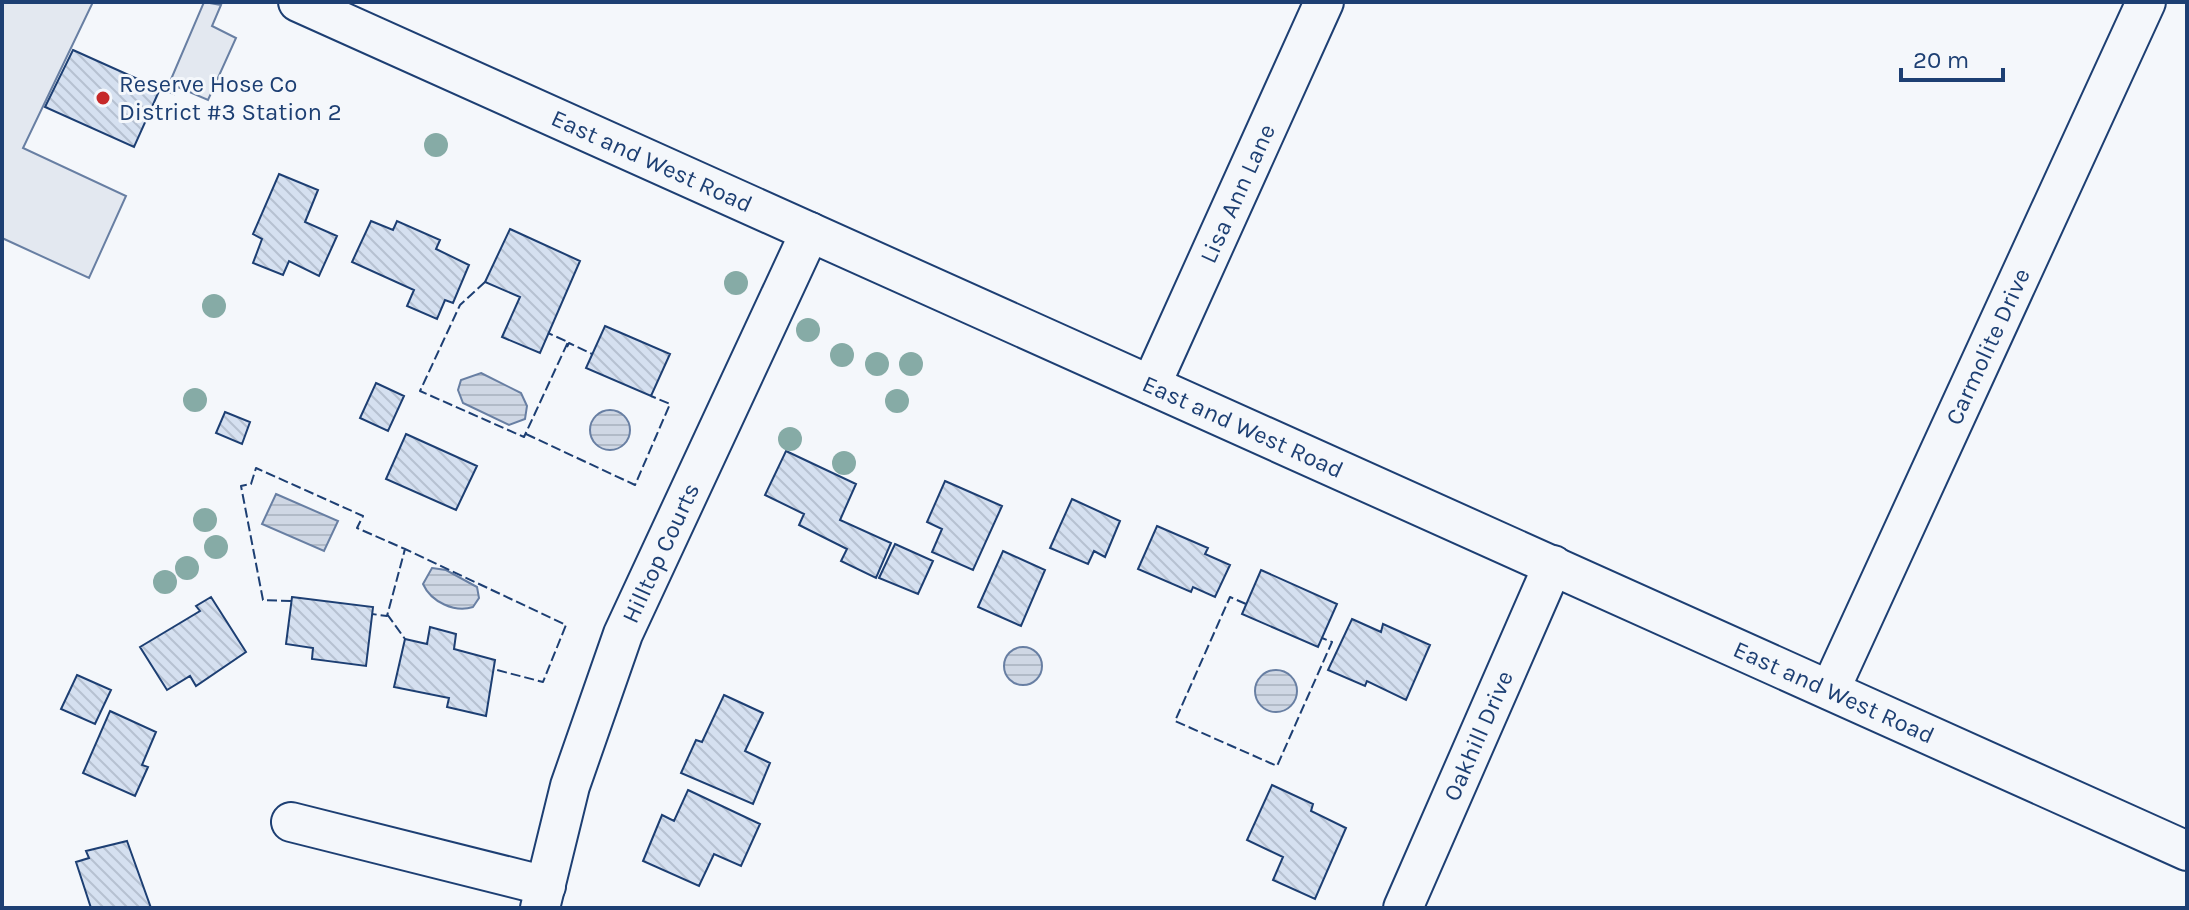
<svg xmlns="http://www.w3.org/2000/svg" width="2189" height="910" font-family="Karla,sans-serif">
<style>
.parking{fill:#e3e8f0;stroke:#687fa3;stroke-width:2}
.water{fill:url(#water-rules);stroke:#687fa3;stroke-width:2}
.building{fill:url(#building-back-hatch);stroke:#1d3f73;stroke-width:2}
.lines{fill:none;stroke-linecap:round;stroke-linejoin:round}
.minor-casing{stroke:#1d3f73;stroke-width:42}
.minor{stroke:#f4f7fb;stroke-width:38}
.fence{stroke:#1d3f73;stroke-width:2;stroke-dasharray:10 4;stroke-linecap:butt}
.tree{fill:#86aba6}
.poi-dot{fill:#c62828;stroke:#f4f7fb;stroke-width:3}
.labels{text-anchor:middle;stroke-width:6;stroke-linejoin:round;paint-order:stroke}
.poi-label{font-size:24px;fill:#1d3f73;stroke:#f4f7fb;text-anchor:start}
.street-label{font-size:24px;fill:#1d3f73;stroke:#f4f7fb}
</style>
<defs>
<pattern id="water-rules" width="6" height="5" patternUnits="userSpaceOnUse" patternTransform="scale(2)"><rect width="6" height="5" fill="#cfd7e4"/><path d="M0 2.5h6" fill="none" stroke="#b1bac7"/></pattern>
<pattern id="building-back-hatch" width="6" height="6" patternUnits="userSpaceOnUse" patternTransform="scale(2)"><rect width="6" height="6" fill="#d5e0f0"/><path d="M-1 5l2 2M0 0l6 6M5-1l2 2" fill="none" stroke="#b6c1d1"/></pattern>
</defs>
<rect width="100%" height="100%" fill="#f4f7fb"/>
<path class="parking" d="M2,2H93L23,148L126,196L89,278L2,238Z
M204,2L221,5L212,26L236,38L208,100L178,87L174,94L166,91Z"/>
<path class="water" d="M481,373L521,393L527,406L525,419L509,425L463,403L458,390L461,380Z
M590 430a20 20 0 1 1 40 0a20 20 0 1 1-40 0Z
M276,494L338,521L324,551L262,524Z
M432,568L446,570L477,587L479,598L473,607C455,613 431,602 423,584Z
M1004 666a19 19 0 1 1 38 0a19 19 0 1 1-38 0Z
M1255 691a21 21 0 1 1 42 0a21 21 0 1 1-42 0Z"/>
<path class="building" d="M73,50L160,89L134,147L45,107Z
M279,174L318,190L305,222L337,236L319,276L289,261L283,275L253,263L262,239L253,234Z
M371,221L393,230L397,221L440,240L436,249L469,265L453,303L445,300L437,319L407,306L414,290L352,262Z
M510,229L580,261L540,353L502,337L520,297L485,282Z
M605,326L670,354L651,396L586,368Z
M376,383L404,396L388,431L360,418Z
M225,412L250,422L242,444L216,433Z
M406,434L477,466L456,510L386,479Z
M786,451L856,484L840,520L891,543L876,578L841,561L847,549L799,525L804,514L765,495Z
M945,481L1002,506L973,570L932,552L942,529L927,522Z
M1072,499L1120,521L1105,557L1094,551L1088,564L1050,548Z
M1157,526L1208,548L1205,554L1230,565L1215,597L1193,587L1191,592L1138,569Z
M895,544L933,561L918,594L879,578Z
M1003,551L1045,570L1021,626L978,607Z
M1261,570L1337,604L1318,647L1242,614Z
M211,597L246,652L196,686L190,676L167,690L140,647L200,611L196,606Z
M292,597L373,607L366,666L312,659L313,648L286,644Z
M1352,619L1381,632L1383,624L1430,645L1406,700L1367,681L1365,686L1328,670Z
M430,627L456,634L454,649L495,660L486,716L447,707L449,698L394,687L405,639L427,644Z
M77,675L111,690L95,724L61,709Z
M724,695L763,713L745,751L770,763L753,804L681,773L696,740L702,742Z
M110,711L156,732L142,765L148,767L135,796L83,773Z
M1272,785L1313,804L1311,811L1346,828L1315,899L1273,880L1283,857L1247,840Z
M688,790L760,824L741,866L714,854L699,886L643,861L662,815L674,821Z
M127,841L151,908H91L76,862L89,858L86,851Z"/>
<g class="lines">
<g class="minor-casing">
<g id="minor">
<path id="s1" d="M298,2L2187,851"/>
<path id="s2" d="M1151,385L1324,2"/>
<path id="s3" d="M1830,690L2146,2"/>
<path d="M291,822L546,886"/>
<path id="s4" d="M540,908L570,786L623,634L810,232"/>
<path id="s5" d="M1403,908L1553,565"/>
</g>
</g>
<use href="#minor" class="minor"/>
<path class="fence" d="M485,282L460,305L420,391L524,437L568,342L548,333
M567,347L569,343L592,354
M526,434L635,485L670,404L651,396
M404,552L405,549L566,625L543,682L493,669
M291,601L263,600L241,486L251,484L256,468L363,516L357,528L405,549L387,616L372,614
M1246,604L1230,597L1175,721L1277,766L1332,642L1322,638
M387,614L405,639"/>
</g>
<g class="tree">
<circle cx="436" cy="145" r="12"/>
<circle cx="736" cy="283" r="12"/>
<circle cx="214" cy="306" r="12"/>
<circle cx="808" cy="330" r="12"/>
<circle cx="842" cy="355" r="12"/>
<circle cx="877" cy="364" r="12"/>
<circle cx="911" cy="364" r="12"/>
<circle cx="195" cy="400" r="12"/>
<circle cx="897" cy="401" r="12"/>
<circle cx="790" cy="439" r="12"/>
<circle cx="844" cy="463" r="12"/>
<circle cx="205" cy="520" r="12"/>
<circle cx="216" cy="547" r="12"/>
<circle cx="187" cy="568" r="12"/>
<circle cx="165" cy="582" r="12"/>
</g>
<circle class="poi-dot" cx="103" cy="98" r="8"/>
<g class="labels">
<g class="poi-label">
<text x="119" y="92">Reserve Hose Co<tspan x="119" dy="28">District #3 Station 2</tspan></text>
</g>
<g class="street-label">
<text dy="8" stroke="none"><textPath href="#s1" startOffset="388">East and West Road</textPath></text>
<text dy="8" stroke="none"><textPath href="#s2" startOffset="210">Lisa Ann Lane</textPath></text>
<text dy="8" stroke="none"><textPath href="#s3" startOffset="378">Carmolite Drive</textPath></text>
<text dy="8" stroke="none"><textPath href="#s1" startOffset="1036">East and West Road</textPath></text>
<text dy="8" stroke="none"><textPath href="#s4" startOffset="376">Hilltop Courts</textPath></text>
<text dy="8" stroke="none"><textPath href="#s1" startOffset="1684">East and West Road</textPath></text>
<text dy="8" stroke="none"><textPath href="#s5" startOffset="188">Oakhill Drive</textPath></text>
</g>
</g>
<rect width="2189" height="910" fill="none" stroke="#1d3f73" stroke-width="8"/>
<path d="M1901 68v12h102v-12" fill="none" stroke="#1d3f73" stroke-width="4"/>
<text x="1913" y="68" font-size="24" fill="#1d3f73" stroke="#f4f7fb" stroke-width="6" paint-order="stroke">20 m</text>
</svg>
